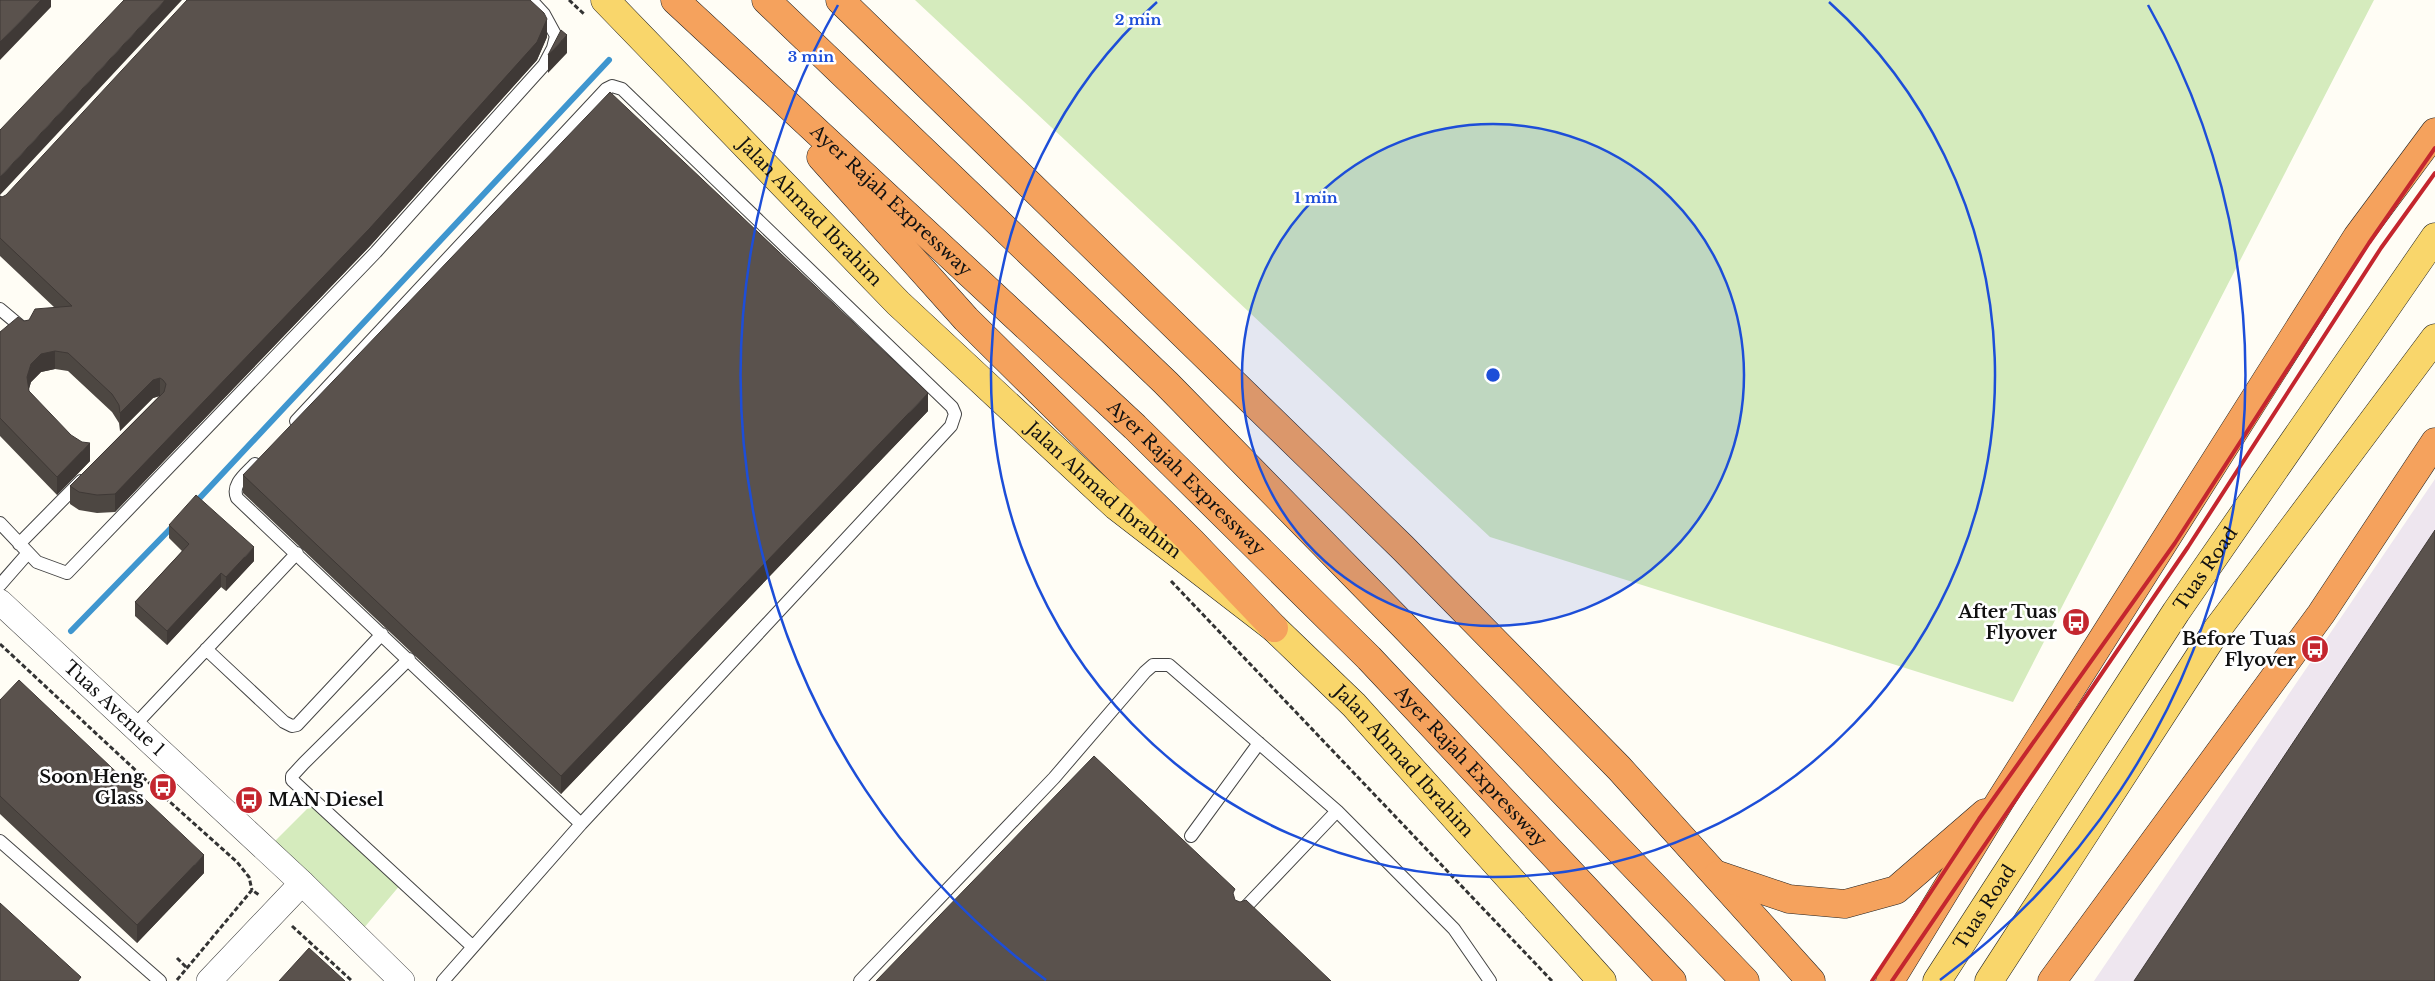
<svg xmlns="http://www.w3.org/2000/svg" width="2435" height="981" font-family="'Libre Baskerville',serif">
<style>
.industrial{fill:#eee6ef}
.green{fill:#d5ebbd}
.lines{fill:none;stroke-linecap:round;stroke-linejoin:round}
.stream{stroke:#3f96cf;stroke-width:6}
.service-casing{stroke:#444;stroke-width:14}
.minor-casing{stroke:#444;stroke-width:26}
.primary-casing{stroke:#222;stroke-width:29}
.motorway-casing{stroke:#222;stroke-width:29}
.path{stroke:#333;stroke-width:3;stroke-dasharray:5 2.5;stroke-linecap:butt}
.service{stroke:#fff;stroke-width:12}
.minor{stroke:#fff;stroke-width:25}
.primary{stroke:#f9d66b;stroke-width:28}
.motorway{stroke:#f5a25d;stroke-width:28}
.rail{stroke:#c4262e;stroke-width:4}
.wall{fill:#4d4742}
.shaded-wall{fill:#3f3936}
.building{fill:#5a524d;stroke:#3f3936}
.ring{fill:none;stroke:#1d4ed8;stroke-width:2.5}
.labels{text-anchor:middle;stroke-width:5;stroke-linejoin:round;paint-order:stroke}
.street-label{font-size:18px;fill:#111;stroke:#fff}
.poi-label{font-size:18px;font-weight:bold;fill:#111;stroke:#fff;text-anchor:end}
.centre{fill:#1d4ed8;stroke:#fff;stroke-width:2.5}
.ring-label{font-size:15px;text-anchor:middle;font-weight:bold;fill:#1d4ed8;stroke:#fff;stroke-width:5;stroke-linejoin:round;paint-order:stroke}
</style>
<rect width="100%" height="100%" fill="#fffdf5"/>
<path class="industrial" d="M2435,479V981H2094Z"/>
<path class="green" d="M915,0H2374L2013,702L1490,537Z
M313,803L401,884L358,935L268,848Z"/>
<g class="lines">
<path class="stream" d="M195,503L609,60
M71,631L174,525"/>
<g class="service-casing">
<path id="service" d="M0,309L25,330
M296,421L606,89L612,86L622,89L952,407L955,414L951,426L581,824L443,981
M255,464C246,474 231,484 237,498L581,824
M0,523L37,562L67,573L376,252L544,65L553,48L556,36L544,14L531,0
M19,544L81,481
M0,585L28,553
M206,649L284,722L292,726L297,725L382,634
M409,659L304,763L292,776V780L472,946
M134,726L297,553
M1191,836L1259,743
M0,841L160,981
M1241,912L1337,811
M860,981L1054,778L1145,672L1153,665H1169L1337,811L1454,929L1490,981"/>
</g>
<g class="minor-casing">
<g id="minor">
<path id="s1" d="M0,602L302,883L402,981"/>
<path d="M209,981L302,883"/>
</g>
</g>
<g class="primary-casing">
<g id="primary">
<path id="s2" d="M605,0L898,303L1116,506L1274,628L1354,705L1602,981"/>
<path id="s3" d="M1937,981L2176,612L2435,237"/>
<path d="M1989,981L2216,631L2435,338"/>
</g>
</g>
<g class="motorway-casing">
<g id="motorway">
<path id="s4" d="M675,0L1135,427L1369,658L1672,981"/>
<path d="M766,0L1166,383L1402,624L1745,981"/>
<path d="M840,0L1403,548L1619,768L1811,981"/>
<path d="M821,157L966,319L1191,541L1274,628"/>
<path d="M1718,875L1789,899L1845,904L1896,890L1985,813"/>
<path d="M1890,981L2000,801L2357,237L2435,132"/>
<path d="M2052,981L2321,614L2435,442"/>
</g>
</g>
<path class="path" d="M569,0L584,14
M1171,581L1552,981
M0,644L160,793L237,862L249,877L252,890
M292,926L352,981
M177,958L188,969
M177,980L252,890L259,895"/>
<use href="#service" class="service"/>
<use href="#minor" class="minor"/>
<use href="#primary" class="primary"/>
<use href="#motorway" class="motorway"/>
<path class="rail" d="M1872,981L1979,819L2175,543L2369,243L2435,148
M1892,981L2188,547L2381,248L2435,173"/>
</g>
<path class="wall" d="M547,37L537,60L370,246L115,512L97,513L79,510L70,504V486L159,396L153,398L120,431L119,423L112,412L68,371L55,369L41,372L31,382L29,389V391L90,461L57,495L0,436V332L24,321L29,320L55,308L0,256V196L2,197Z
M928,411L561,794L243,493V475Z
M169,525L254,561L226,591L221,587L167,645L135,616V602L182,551L169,538Z
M0,700L204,873L137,943L0,814Z"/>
<path class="shaded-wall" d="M41,0H51V7L0,60V42Z
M165,0H182L0,195V177Z
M547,19V37L537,60L370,246L115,512V494Z
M567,35V53L548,73V55Z
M55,351V369L41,372L31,382L27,395V377L31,364L41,354Z
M160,378V396L153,398L120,431V413L153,380Z
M928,393V411L561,794V776Z
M90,443V461L57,495V477Z
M254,547V561L226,591V577Z
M221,573V587L167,645V631Z
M204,855V873L137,943V925Z"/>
<path class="building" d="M0,0H41L0,42Z
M124,0H165L0,177V130Z
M187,0H530L544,13L547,19L537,42L370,228L115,494L97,495L79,492L70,486L164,392L166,384L163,380L160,378L153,380L120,413L119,405L112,394L68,353L55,351L41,354L31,364L27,377L29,391L71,435L82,442L90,443L57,477L0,418V332L18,317L24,321L29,320L35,309L72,306L0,238V196L2,197L6,195Z
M561,30L567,35L548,55Z
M610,92L928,393L561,776L243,475Z
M196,495L254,547L226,577L221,573L167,631L135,602L189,544L169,525Z
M2435,530V981H2134Z
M19,680L204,855L137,925L0,796V700Z
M1094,756L1235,889L1233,893L1235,900L1240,902L1246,900L1331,981H876Z
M0,903L81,977L78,981H0Z
M309,948L345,981H279Z"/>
<circle cx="1493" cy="375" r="251" fill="#1d4ed8" fill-opacity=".12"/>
<g class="ring">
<circle cx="1493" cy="375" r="251"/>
<path d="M1829 2A502 502 0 1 1 1157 2"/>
<path d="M1046 980A752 752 0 0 1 838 5M2148 5A752 752 0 0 1 1940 980"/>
</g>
<defs>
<g id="bus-disc" transform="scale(1.4375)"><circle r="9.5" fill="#c4262e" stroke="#fff"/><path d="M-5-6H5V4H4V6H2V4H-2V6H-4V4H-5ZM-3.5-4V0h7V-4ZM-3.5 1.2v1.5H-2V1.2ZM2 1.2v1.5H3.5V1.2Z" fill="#fff"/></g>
</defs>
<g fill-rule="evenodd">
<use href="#bus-disc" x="2076" y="622"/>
<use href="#bus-disc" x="2315" y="649"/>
<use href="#bus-disc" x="163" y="787"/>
<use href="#bus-disc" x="249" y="800"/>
</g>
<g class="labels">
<g class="street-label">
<text dy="6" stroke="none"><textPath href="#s4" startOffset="295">Ayer Rajah Expressway</textPath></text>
<text dy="6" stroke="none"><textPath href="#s2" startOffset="295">Jalan Ahmad Ibrahim</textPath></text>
<text dy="6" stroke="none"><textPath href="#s4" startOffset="700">Ayer Rajah Expressway</textPath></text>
<text dy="6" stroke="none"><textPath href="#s2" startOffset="700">Jalan Ahmad Ibrahim</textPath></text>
<text dy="6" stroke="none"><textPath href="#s3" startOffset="492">Tuas Road</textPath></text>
<text dy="6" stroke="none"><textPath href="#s1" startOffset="156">Tuas Avenue 1</textPath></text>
<text dy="6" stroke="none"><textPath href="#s2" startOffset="1105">Jalan Ahmad Ibrahim</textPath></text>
<text dy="6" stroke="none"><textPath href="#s4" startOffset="1105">Ayer Rajah Expressway</textPath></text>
<text dy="6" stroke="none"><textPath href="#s3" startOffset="88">Tuas Road</textPath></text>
</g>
<g class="poi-label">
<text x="2057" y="618">After Tuas<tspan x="2057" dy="21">Flyover</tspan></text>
<text x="2296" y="645">Before Tuas<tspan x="2296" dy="21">Flyover</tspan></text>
<text x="144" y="783">Soon Heng<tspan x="144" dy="21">Glass</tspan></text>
<text x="268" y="806" text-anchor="start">MAN Diesel</text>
</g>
</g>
<circle cx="1493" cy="375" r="8" class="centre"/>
<g class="ring-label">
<text x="1138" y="25">2 min</text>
<text x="811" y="62">3 min</text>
<text x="1316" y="203">1 min</text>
</g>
</svg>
